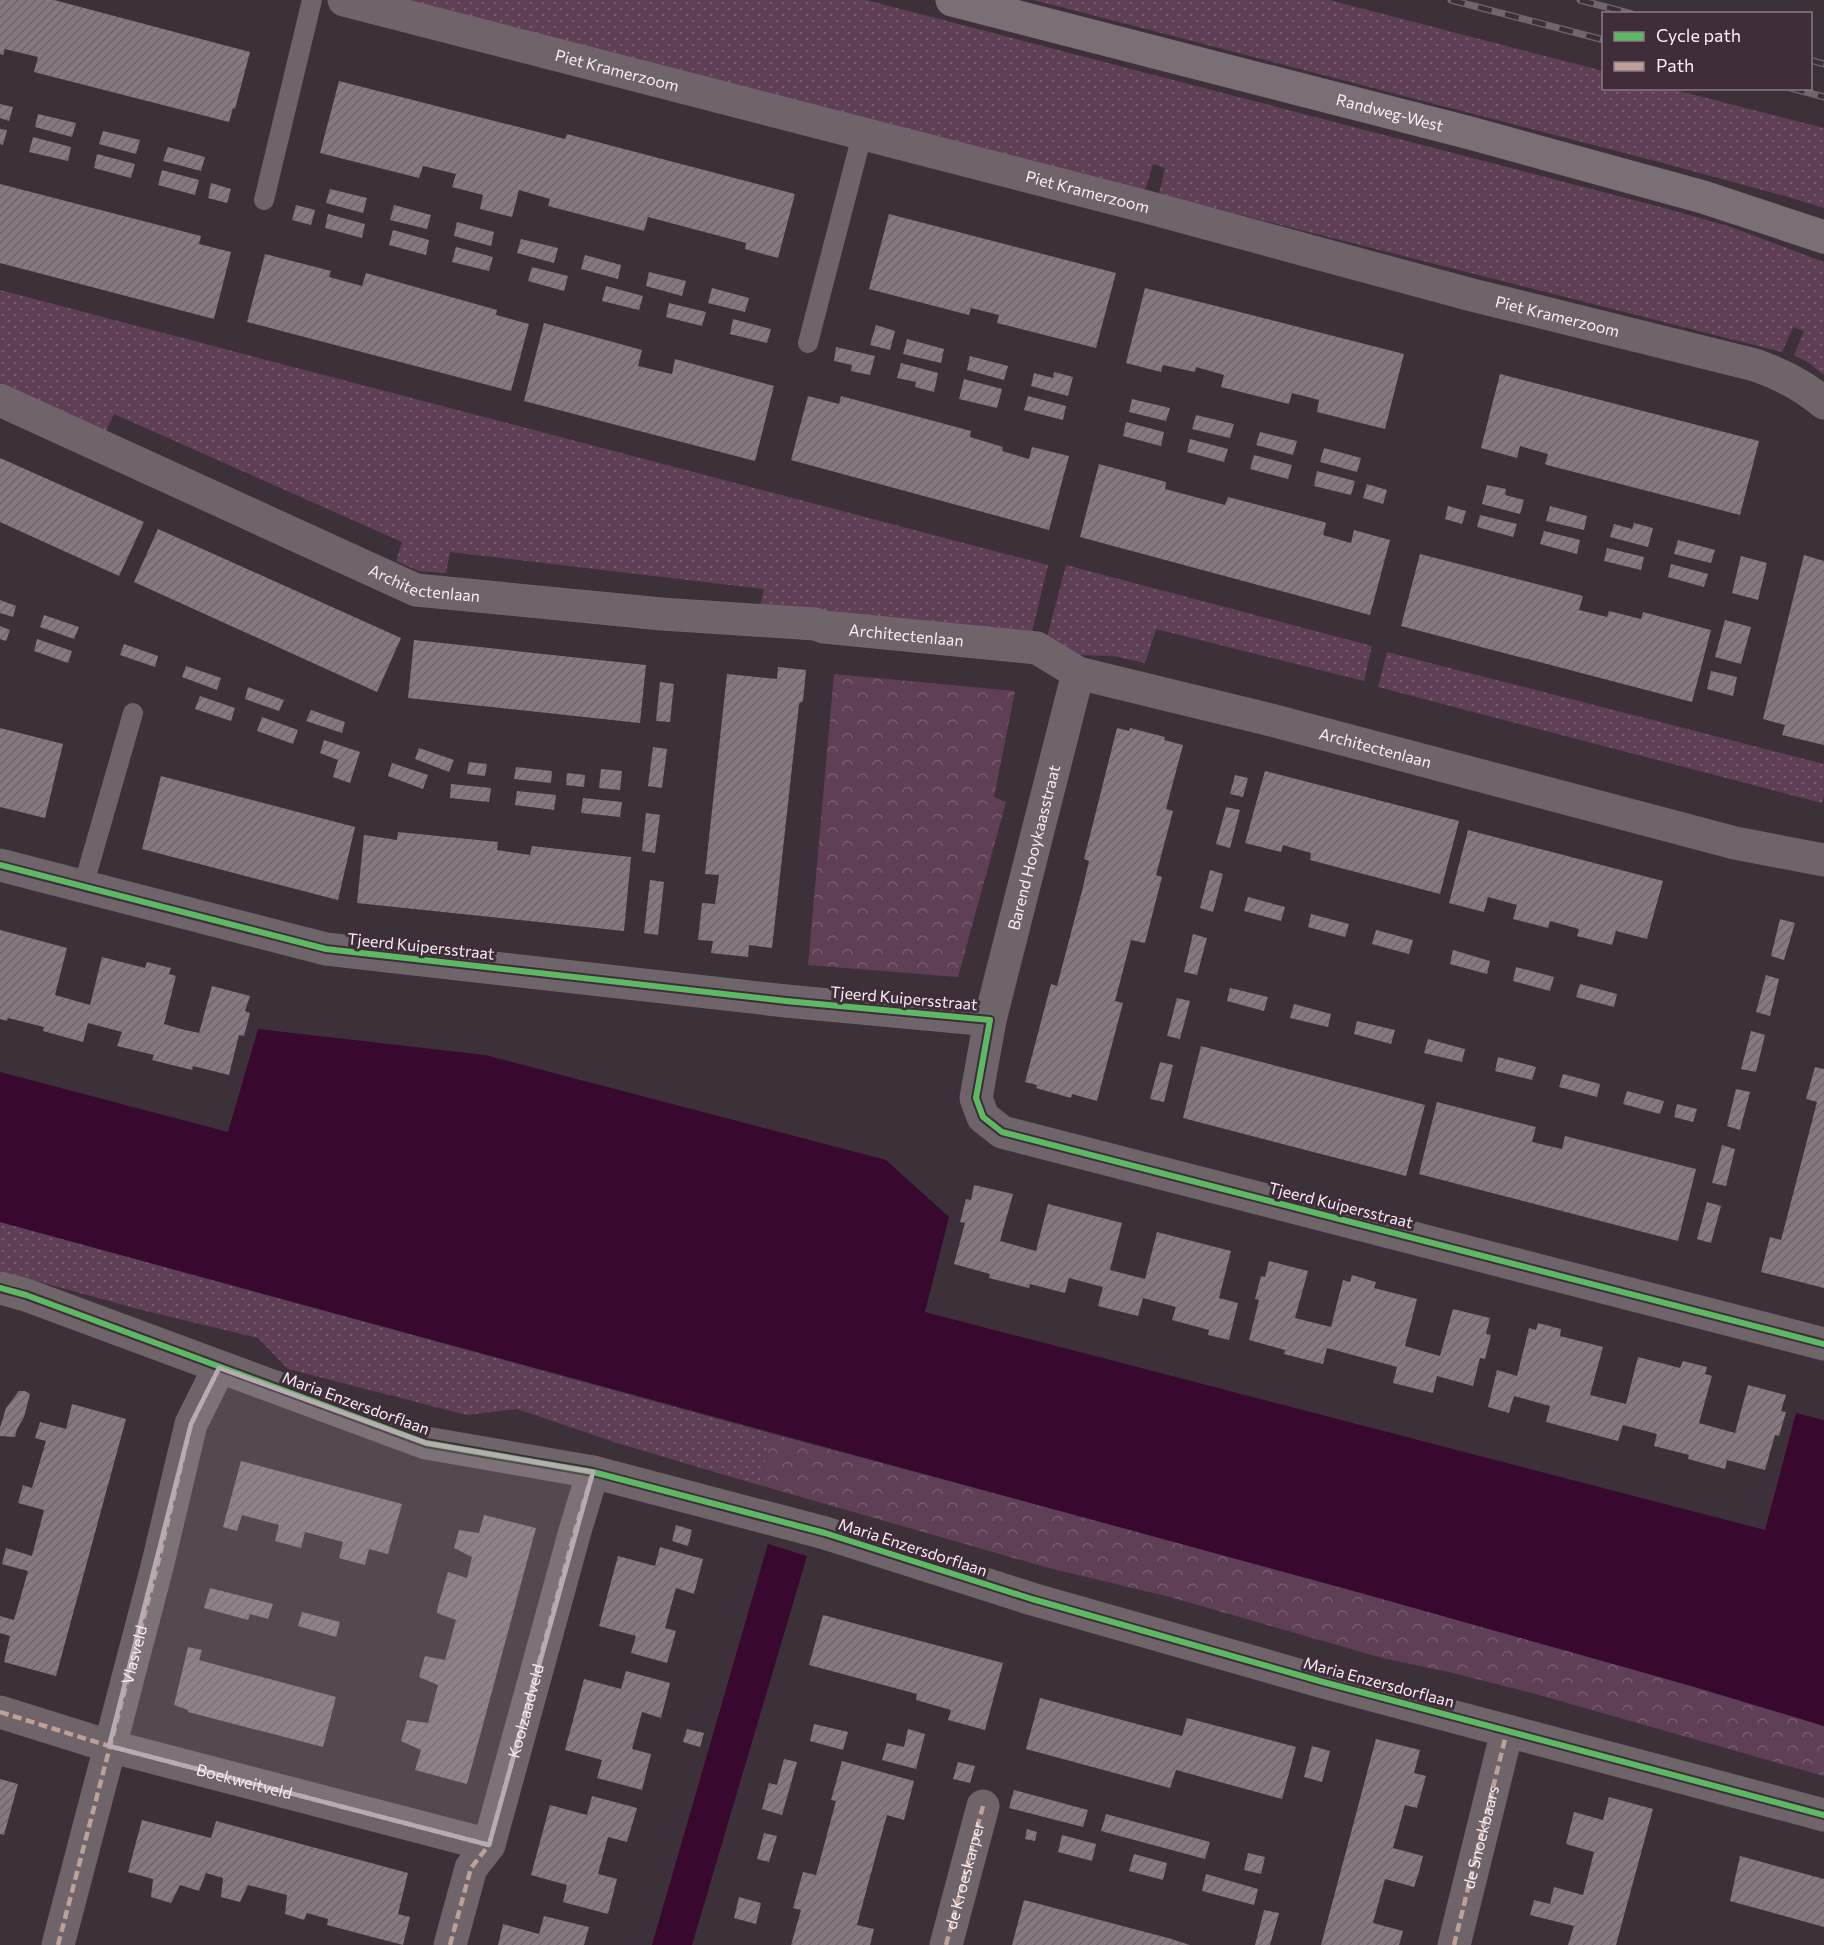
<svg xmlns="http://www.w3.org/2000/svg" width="1824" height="1945" font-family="Commissioner,sans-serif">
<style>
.grass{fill:url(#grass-dots)}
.forest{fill:url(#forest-crowns)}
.water{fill:#39082e}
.building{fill:url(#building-hatch)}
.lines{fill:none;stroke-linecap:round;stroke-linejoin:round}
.lane{stroke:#6e646a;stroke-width:20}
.street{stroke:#6e646a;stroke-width:33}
.secondary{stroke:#7b6f77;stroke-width:33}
.rail-casing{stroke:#6f676d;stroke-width:7}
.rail{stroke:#402d3a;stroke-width:4.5;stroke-dasharray:14;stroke-linecap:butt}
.quiet{stroke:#bda197;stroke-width:4.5;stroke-dasharray:9 4.5;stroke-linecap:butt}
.cycleway-casing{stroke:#402d3a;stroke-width:10}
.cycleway{stroke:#5cba63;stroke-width:6}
.marked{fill:#b8abb3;fill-opacity:0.2;stroke:#b8abb3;stroke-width:4.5;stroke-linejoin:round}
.labels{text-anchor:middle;stroke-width:6;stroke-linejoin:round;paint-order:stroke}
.street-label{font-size:16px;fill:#faedf5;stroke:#402d3a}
</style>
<defs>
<pattern id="grass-dots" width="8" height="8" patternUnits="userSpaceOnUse" patternTransform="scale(1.5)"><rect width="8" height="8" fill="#5f3f56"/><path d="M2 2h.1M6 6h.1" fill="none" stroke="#775b6f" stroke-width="1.8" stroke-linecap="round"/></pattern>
<pattern id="forest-crowns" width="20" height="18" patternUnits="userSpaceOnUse" patternTransform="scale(1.5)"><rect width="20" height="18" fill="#5f3f56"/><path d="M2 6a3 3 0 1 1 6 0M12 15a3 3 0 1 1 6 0" fill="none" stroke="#775b6f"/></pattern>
<pattern id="building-hatch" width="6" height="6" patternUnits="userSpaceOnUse" patternTransform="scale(1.5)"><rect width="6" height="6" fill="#847a80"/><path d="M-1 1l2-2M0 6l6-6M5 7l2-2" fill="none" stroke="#6d666a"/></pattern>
</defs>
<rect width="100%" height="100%" fill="#3c3139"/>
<path class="grass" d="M409,0H866L1668,209L1728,226L1824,262V375L1809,363L1794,355L1804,331L1793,327L1782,352L1159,194L1165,168L1153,164L1145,191Z
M1034,0H1329L1603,71L1604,88L1671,89L1824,128V208L1785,196L1659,162Z
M0,290L1048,565L1032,632L760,606L764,589L450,552L446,573L419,571L396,561L402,542L114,414L106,431L0,382Z
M1066,565L1372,646L1364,681L1156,629L1145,663L1113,656L1078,655L1046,641Z
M1387,652L1824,764V795L1822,803L1378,687Z
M0,1222L773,1434L759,1485L617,1443L517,1409L467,1415L288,1369L258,1338L138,1309L0,1271Z"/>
<path class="forest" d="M834,674L1015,691L994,797L1006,802L958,977L808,965Z
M773,1434C1124,1528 1476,1620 1824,1726V1776L1532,1693L1449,1672L1386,1659L1170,1597L1049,1568L759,1485Z"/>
<path class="water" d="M258,1029L485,1055L886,1160L949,1217L925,1312L1765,1530L1796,1413L1824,1420V1726L1695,1687L1350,1590L0,1222V1072L228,1132Z
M768,1544L807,1556L692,1945H652Z"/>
<path class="building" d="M0,0H54L250,52L235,109L233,108L229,122L34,72L38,57L5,49L3,55L0,54Z
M339,81L565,139L567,134L795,194L778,258L745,249L746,243L648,217L644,231L548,206L550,199L519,190L512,217L480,209L483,195L452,187L456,174L423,166L419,178L320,153Z
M0,104L13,107L9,121L0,118Z
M38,114L76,123L72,137L35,127Z
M0,129L7,130L3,145L0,144Z
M103,131L140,140L136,154L99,144Z
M33,137L71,147L68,161L29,152Z
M168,147L205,157L201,171L163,161Z
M97,154L135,164L131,178L94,168Z
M162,170L199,180L195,195L158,185Z
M211,183L231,189L227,203L208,198Z
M0,184L201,236L199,244L231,252L214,319L0,263Z
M330,189L367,198L363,213L326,203Z
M296,205L315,210L311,225L292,220Z
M394,205L431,215L427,229L390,220Z
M328,214L365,224L362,238L325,228Z
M889,214L1116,273L1096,348L997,323L999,315L971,308L969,315L869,289Z
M457,222L494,232L491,246L454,236Z
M393,230L429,240L426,255L389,245Z
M521,239L558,248L554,263L517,253Z
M456,247L493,257L489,271L452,262Z
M265,254L331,271L329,277L362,286L366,273L497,310L496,315L529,324L511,391L247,322Z
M585,255L621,265L618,279L581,269Z
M532,267L568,276L564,291L528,281Z
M649,272L686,281L682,296L646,286Z
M606,286L643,296L639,310L602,301Z
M712,288L749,298L745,312L708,303Z
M1145,288L1404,354L1385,429L1317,412L1319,400L1292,393L1289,404L1221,387L1224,375L1196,367L1195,372L1163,365L1161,372L1126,363Z
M669,303L706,312L702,326L666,317Z
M733,319L771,329L767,343L730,334Z
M544,323L642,350L638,366L672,374L675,359L774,386L755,461L524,401Z
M876,325L895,331L890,350L870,345Z
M907,339L944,349L941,363L903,354Z
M836,347L875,356L870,375L851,371L852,365L834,361Z
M970,356L1008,366L1004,380L967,370Z
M901,363L938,373L934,392L915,387L916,382L897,378Z
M1054,372L1073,377L1068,396L1031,386L1034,373L1053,378Z
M1500,374L1759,441L1740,515L1547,465L1545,464L1548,454L1520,446L1517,458L1481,448Z
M964,379L1002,389L997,408L959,399Z
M808,396L839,404L841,396L971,431L970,437L1003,447L1002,451L1029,459L1032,447L1069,456L1049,530L791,460Z
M1028,396L1066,406L1063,420L1024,410Z
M1132,399L1170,408L1166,421L1129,412Z
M1196,415L1234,424L1230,438L1192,429Z
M1126,422L1164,432L1161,446L1123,436Z
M1260,432L1297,441L1293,455L1256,445Z
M1190,439L1228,449L1224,462L1187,452Z
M1324,448L1361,458L1357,472L1320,462Z
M1254,455L1292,465L1288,479L1250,469Z
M0,458L144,522L119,576L0,522Z
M1099,464L1166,482L1165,489L1225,505L1228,497L1324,522L1326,523L1323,535L1351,543L1354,530L1390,540L1370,615L1080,537Z
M1317,471L1355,481L1351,495L1314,486Z
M1367,484L1387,490L1383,504L1363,498Z
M1487,485L1506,489L1505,495L1524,500L1520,514L1482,504Z
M1448,506L1466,511L1462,524L1445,519Z
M1550,506L1587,516L1584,530L1546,521Z
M1480,515L1517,524L1513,537L1477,527Z
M1634,523L1653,528L1648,547L1610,537L1614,524L1632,529Z
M158,529L401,638L377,692L134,582Z
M1544,531L1580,540L1577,554L1540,544Z
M1678,540L1715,550L1711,563L1674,554Z
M1607,548L1644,557L1641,570L1604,561Z
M1420,554L1583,596L1579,610L1607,617L1609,611L1641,619L1643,612L1711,630L1692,702L1401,626Z
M1804,555L1824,561V745L1782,735L1785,725L1763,719Z
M1741,556L1767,563L1758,600L1732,593Z
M1671,564L1708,574L1704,587L1668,577Z
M0,600L16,606L13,617L0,613Z
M44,615L79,627L74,639L40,627Z
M1725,620L1751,627L1741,664L1715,657Z
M0,626L10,630L6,641L0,639Z
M37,639L72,651L68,663L34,651Z
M414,640L646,665L640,723L408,698Z
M124,644L158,656L155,667L120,655Z
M186,666L221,678L217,690L182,677Z
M778,667L806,670L803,701L799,704L772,948L749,945L748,957L711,953L713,941L698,940L702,903L715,904L719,875L705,874L727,674L777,679Z
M1711,671L1737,677L1733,696L1707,689Z
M660,682L674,684L670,722L656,721Z
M248,687L284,700L279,711L245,699Z
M200,696L235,708L231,721L195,709Z
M311,710L345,722L342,733L306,721Z
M262,717L298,730L293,744L257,731Z
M0,728L63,744L45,818L0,807Z
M1117,728L1129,731L1130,728L1165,737L1164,740L1183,745L1166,809L1173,811L1156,875L1162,877L1145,943L1131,940L1115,1001L1123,1003L1097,1101L1072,1094L1071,1098L1036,1088L1037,1085L1025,1082L1051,984L1057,986L1082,891L1089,861L1084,859Z
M324,740L360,752L350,783L333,777L338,760L320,753Z
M653,747L667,749L662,788L648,786Z
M419,748L454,760L449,772L415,759Z
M469,762L487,764L485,776L467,774Z
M392,763L428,775L423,789L388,776Z
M516,767L552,771L551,783L514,779Z
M601,769L622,771L620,790L599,788Z
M1265,771L1459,821L1440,894L1310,860L1311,853L1283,845L1281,852L1245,843Z
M567,773L585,775L584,787L566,785Z
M1235,775L1248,778L1243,797L1230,794Z
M161,776L355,827L338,900L142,849Z
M451,784L491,788L489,802L450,798Z
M517,791L556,795L554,810L515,805Z
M583,798L622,802L620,817L581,813Z
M1226,807L1240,810L1230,848L1216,844Z
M646,813L660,815L655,853L642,851Z
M1468,830L1663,881L1647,939L1616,931L1612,945L1577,936L1579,929L1550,921L1548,928L1513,919L1517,905L1488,897L1484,912L1449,903Z
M398,832L498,842L497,850L530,855L532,846L631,857L624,931L357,903L364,835L397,840Z
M1210,870L1223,874L1213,912L1200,908Z
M650,880L664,882L658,935L644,933Z
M1248,897L1285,907L1281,921L1244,911Z
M1311,914L1349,924L1345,937L1308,927Z
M1780,919L1795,923L1784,960L1771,956Z
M0,930L67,948L55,995L90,1005L102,957L145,968L147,962L171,968L169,974L176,976L164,1024L181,1029L199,1033L212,986L250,996L245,1011L250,1013L244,1036L239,1035L229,1075L193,1066L192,1070L152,1060L154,1055L117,1046L122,1032L88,1023L83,1042L43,1031L44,1027L8,1018L7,1021L0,1019Z
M1376,930L1413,940L1409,954L1372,944Z
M1193,934L1207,938L1197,975L1184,972Z
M1453,950L1490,961L1487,974L1450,964Z
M1516,967L1554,977L1550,991L1513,981Z
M1766,975L1779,979L1770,1016L1756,1012Z
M1580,984L1617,994L1614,1007L1576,997Z
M1230,988L1268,997L1264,1011L1227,1001Z
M1177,998L1190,1001L1180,1039L1167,1036Z
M1294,1004L1331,1014L1328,1027L1290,1018Z
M1357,1021L1395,1030L1391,1044L1354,1034Z
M1751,1031L1765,1035L1756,1072L1741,1069Z
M1428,1039L1465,1049L1462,1062L1424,1053Z
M1201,1046L1425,1105L1406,1176L1183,1118Z
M1498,1057L1536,1067L1532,1080L1495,1071Z
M1160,1062L1173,1065L1164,1102L1150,1099Z
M1815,1067L1824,1069V1288L1761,1272L1770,1237L1781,1240L1817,1102L1806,1099Z
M1563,1074L1600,1084L1597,1097L1559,1087Z
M1736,1089L1750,1092L1740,1130L1727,1126Z
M1627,1091L1664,1101L1660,1114L1623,1104Z
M1437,1102L1536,1127L1532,1142L1562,1149L1565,1136L1696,1169L1678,1241L1419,1174Z
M1677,1104L1697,1109L1693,1122L1674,1117Z
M1722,1145L1735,1149L1726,1186L1712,1183Z
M974,1185L1013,1194L1000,1241L1036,1251L1048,1204L1122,1223L1110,1270L1145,1279L1157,1232L1231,1251L1219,1298L1238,1303L1229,1340L1208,1335L1209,1330L1172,1320L1176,1307L1143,1298L1138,1316L1098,1306L1103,1287L1069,1278L1065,1293L1030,1284L1029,1288L989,1278L990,1274L954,1264L965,1223L960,1222L966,1199L971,1200Z
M1707,1202L1721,1206L1711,1243L1697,1239Z
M1269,1261L1308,1271L1295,1318L1331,1327L1343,1280L1350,1282L1352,1275L1376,1282L1374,1288L1417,1299L1405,1346L1440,1356L1453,1309L1490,1318L1486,1334L1491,1335L1485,1359L1480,1358L1473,1386L1437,1376L1433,1393L1393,1383L1397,1367L1327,1348L1323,1364L1284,1354L1285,1350L1249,1340L1259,1300L1255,1299L1261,1276L1265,1277Z
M1538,1323L1561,1329L1560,1336L1603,1347L1590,1395L1626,1404L1638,1357L1680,1368L1683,1361L1707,1367L1705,1374L1712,1376L1699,1423L1735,1433L1748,1385L1786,1395L1781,1411L1786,1412L1779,1436L1775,1435L1765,1470L1727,1460L1725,1469L1688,1459L1689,1455L1654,1446L1657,1434L1623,1425L1618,1441L1546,1422L1550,1406L1514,1396L1509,1413L1488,1407L1497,1370L1517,1376L1529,1328L1536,1330Z
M19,1391H25L30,1394L24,1417L17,1429L15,1437L0,1436V1428L6,1408Z
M72,1404L126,1419L56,1676L4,1662L10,1636L0,1633V1616L14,1620L28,1571L2,1564L6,1548L32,1556L44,1510L18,1503L23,1485L32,1488L46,1441L35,1438L40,1422L66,1429Z
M241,1461L402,1504L388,1554L369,1549L365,1565L350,1561L339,1558L343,1542L305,1532L301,1548L275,1541L279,1525L242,1515L237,1531L223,1527Z
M484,1515L536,1528L467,1784L415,1770L421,1750L401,1741L407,1720L428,1723L438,1685L419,1677L425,1656L445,1660L456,1620L437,1613L438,1606L448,1572L467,1578L472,1557L454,1548L459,1530L479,1533Z
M676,1525L692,1530L688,1546L672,1541Z
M660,1547L703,1559L694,1594L676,1588L665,1628L676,1631L667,1663L631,1653L636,1636L599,1626L618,1556L655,1566Z
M210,1588L273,1604L268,1619L250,1614L248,1620L204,1608Z
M302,1612L340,1622L336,1637L298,1626Z
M823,1615L1003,1663L985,1730L948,1720L951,1710L916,1700L917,1694L809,1665Z
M188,1647L202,1650L199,1660L336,1697L323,1747L188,1712V1710L174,1705Z
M626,1671L670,1683L661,1718L642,1712L632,1749L651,1754L642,1790L597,1778L602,1760L565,1750L584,1679L621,1689Z
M1040,1698L1182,1736L1187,1718L1296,1747L1282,1799L1176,1770L1170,1788L1026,1749Z
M814,1724L848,1732L843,1750L810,1741Z
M687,1729L704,1733L700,1747L683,1742Z
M908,1729L925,1734L916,1769L882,1760L887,1743L904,1747Z
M1376,1739L1420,1750L1414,1773L1426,1776L1417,1808L1405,1805L1393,1848L1423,1856L1419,1872L1414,1887L1385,1879L1373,1923L1403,1931L1399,1945H1321Z
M1312,1746L1330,1751L1322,1782L1304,1777Z
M784,1759L797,1762L782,1815L762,1809L769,1783L777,1785Z
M842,1761L914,1781L904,1820L887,1815L877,1851L857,1925L874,1929L870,1945H791L801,1910L793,1908L803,1872L816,1875L836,1801L831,1800Z
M958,1762L975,1766L970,1783L953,1779Z
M0,1779L18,1784L4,1835L0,1834Z
M1014,1790L1088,1810L1083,1827L1009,1808Z
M592,1796L637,1808L627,1842L608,1837L598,1874L617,1879L608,1914L563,1902L567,1885L531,1875L550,1805L587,1815Z
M1609,1797L1653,1809L1616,1945H1568L1574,1926L1530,1915L1534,1900L1550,1904L1554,1887L1583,1895L1594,1852L1566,1844L1574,1812L1603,1820Z
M1106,1814L1210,1842L1205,1859L1101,1831Z
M142,1820L211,1838L216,1821L408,1873L398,1914L410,1917L403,1945L327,1925L328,1919L307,1913L304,1920L285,1914L287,1895L248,1885L240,1902L221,1897L223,1878L206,1873L199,1891L180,1885L171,1903L151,1897L153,1879L128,1872Z
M1027,1829L1037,1832L1035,1841L1025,1839Z
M764,1833L777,1836L769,1862L757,1859Z
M1062,1835L1096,1844L1092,1861L1058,1852Z
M1248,1853L1265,1857L1261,1874L1244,1870Z
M1134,1854L1167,1863L1163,1880L1129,1871Z
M1740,1856L1824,1879V1927L1730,1901Z
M1206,1874L1258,1889L1254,1905L1202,1891Z
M739,1897L761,1903L756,1924L734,1918Z
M1024,1900L1168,1938L1190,1945H1012Z
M1264,1910L1279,1913L1270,1945H1255Z
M544,1916L589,1927L584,1945H498L503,1924L539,1934Z"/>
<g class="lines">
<path class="lane" d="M264,200L312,0
M808,343L862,135
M83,887L133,713"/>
<g class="street">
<path id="s1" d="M344,0L1147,207L1472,295L1755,365C1781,374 1803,385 1824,403"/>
<path id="s2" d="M0,400L416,590L662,614L815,624L824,627L1037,648L1078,673L1271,720L1735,843L1824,860"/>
<path d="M0,865L326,949L786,1001L990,1020L976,1098L983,1117L1002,1132L1824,1344"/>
<path id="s3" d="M990,1020L1078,673"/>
<path d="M0,1288L26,1295L426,1443L593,1472L825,1533L1032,1599L1323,1682L1824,1815"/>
<path d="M0,1712L109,1746L489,1845"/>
<path d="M58,1945L157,1567L191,1424L219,1368"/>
<path d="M450,1945L471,1868L489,1845L575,1531L593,1472"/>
<path id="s4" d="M946,1945L983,1806"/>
<path id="s5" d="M1454,1945L1507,1731"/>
</g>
<path class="secondary" id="s6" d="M952,0L1470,133L1703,197L1824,237"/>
<g class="rail-casing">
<path id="rail" d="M1451,0L1604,40
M1580,0L1632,14
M1810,60L1824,64
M1791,88L1824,97"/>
</g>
<use href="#rail" class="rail"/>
<g class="quiet">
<path id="s7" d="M0,1712L109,1746L489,1845"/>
<path id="s8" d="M58,1945L157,1567L191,1424L219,1368"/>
<path id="s9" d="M450,1945L471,1868L489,1845L575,1531L593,1472"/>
<path d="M946,1945L983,1806"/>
<path d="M1454,1945L1507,1731"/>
</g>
<g class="cycleway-casing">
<path id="cycleway" d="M0,865L326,949L786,1001L990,1020L976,1098L983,1117L1002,1132L1824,1344
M0,1288L26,1295L426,1443L593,1472L825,1533L1032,1599L1323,1682L1824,1815"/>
</g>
<use href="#cycleway" class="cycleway"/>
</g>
<path class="marked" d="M219,1368L426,1443L593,1472L489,1845L109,1746L191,1424Z"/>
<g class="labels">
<g class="street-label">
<text dy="6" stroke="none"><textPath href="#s1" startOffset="282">Piet Kramerzoom</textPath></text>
<text dy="6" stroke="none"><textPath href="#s6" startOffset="452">Randweg-West</textPath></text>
<text dy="6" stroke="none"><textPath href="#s1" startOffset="768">Piet Kramerzoom</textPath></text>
<text dy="6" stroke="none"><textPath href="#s1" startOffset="1254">Piet Kramerzoom</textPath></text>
<text dy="6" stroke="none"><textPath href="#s2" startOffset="464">Architectenlaan</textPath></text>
<text dy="6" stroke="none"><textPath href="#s2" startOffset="950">Architectenlaan</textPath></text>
<text dy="6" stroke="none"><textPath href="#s2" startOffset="1436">Architectenlaan</textPath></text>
<text dy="6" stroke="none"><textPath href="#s3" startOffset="178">Barend Hooykaasstraat</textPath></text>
<text transform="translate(421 946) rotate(6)" y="6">Tjeerd Kuipersstraat</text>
<text transform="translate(904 998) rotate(5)" y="6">Tjeerd Kuipersstraat</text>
<text transform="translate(1341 1205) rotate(14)" y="6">Tjeerd Kuipersstraat</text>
<text transform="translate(356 1403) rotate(20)" y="6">Maria Enzersdorflaan</text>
<text transform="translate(913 1547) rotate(18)" y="6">Maria Enzersdorflaan</text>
<text dy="6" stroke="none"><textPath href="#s8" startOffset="300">Vlasveld</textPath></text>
<text transform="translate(1379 1682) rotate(15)" y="6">Maria Enzersdorflaan</text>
<text dy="6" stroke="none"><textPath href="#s9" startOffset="248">Koolzaadveld</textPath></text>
<text dy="6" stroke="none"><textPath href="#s7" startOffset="254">Boekweitveld</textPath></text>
<text dy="6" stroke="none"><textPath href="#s5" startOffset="111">de Snoekbaars</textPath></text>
<text dy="6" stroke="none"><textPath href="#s4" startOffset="72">de Kroeskarper</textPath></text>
</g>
</g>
<rect x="1602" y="12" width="210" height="78" fill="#402d3a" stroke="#8a7a85" stroke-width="1.5"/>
<rect x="1614" y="32" width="30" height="9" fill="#5cba63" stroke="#8a7a85" stroke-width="1.5"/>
<text x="1656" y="42" font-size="18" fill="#faedf5">Cycle path</text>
<rect x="1614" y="62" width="30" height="9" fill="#bda197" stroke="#8a7a85" stroke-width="1.5"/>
<text x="1656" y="72" font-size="18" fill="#faedf5">Path</text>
</svg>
